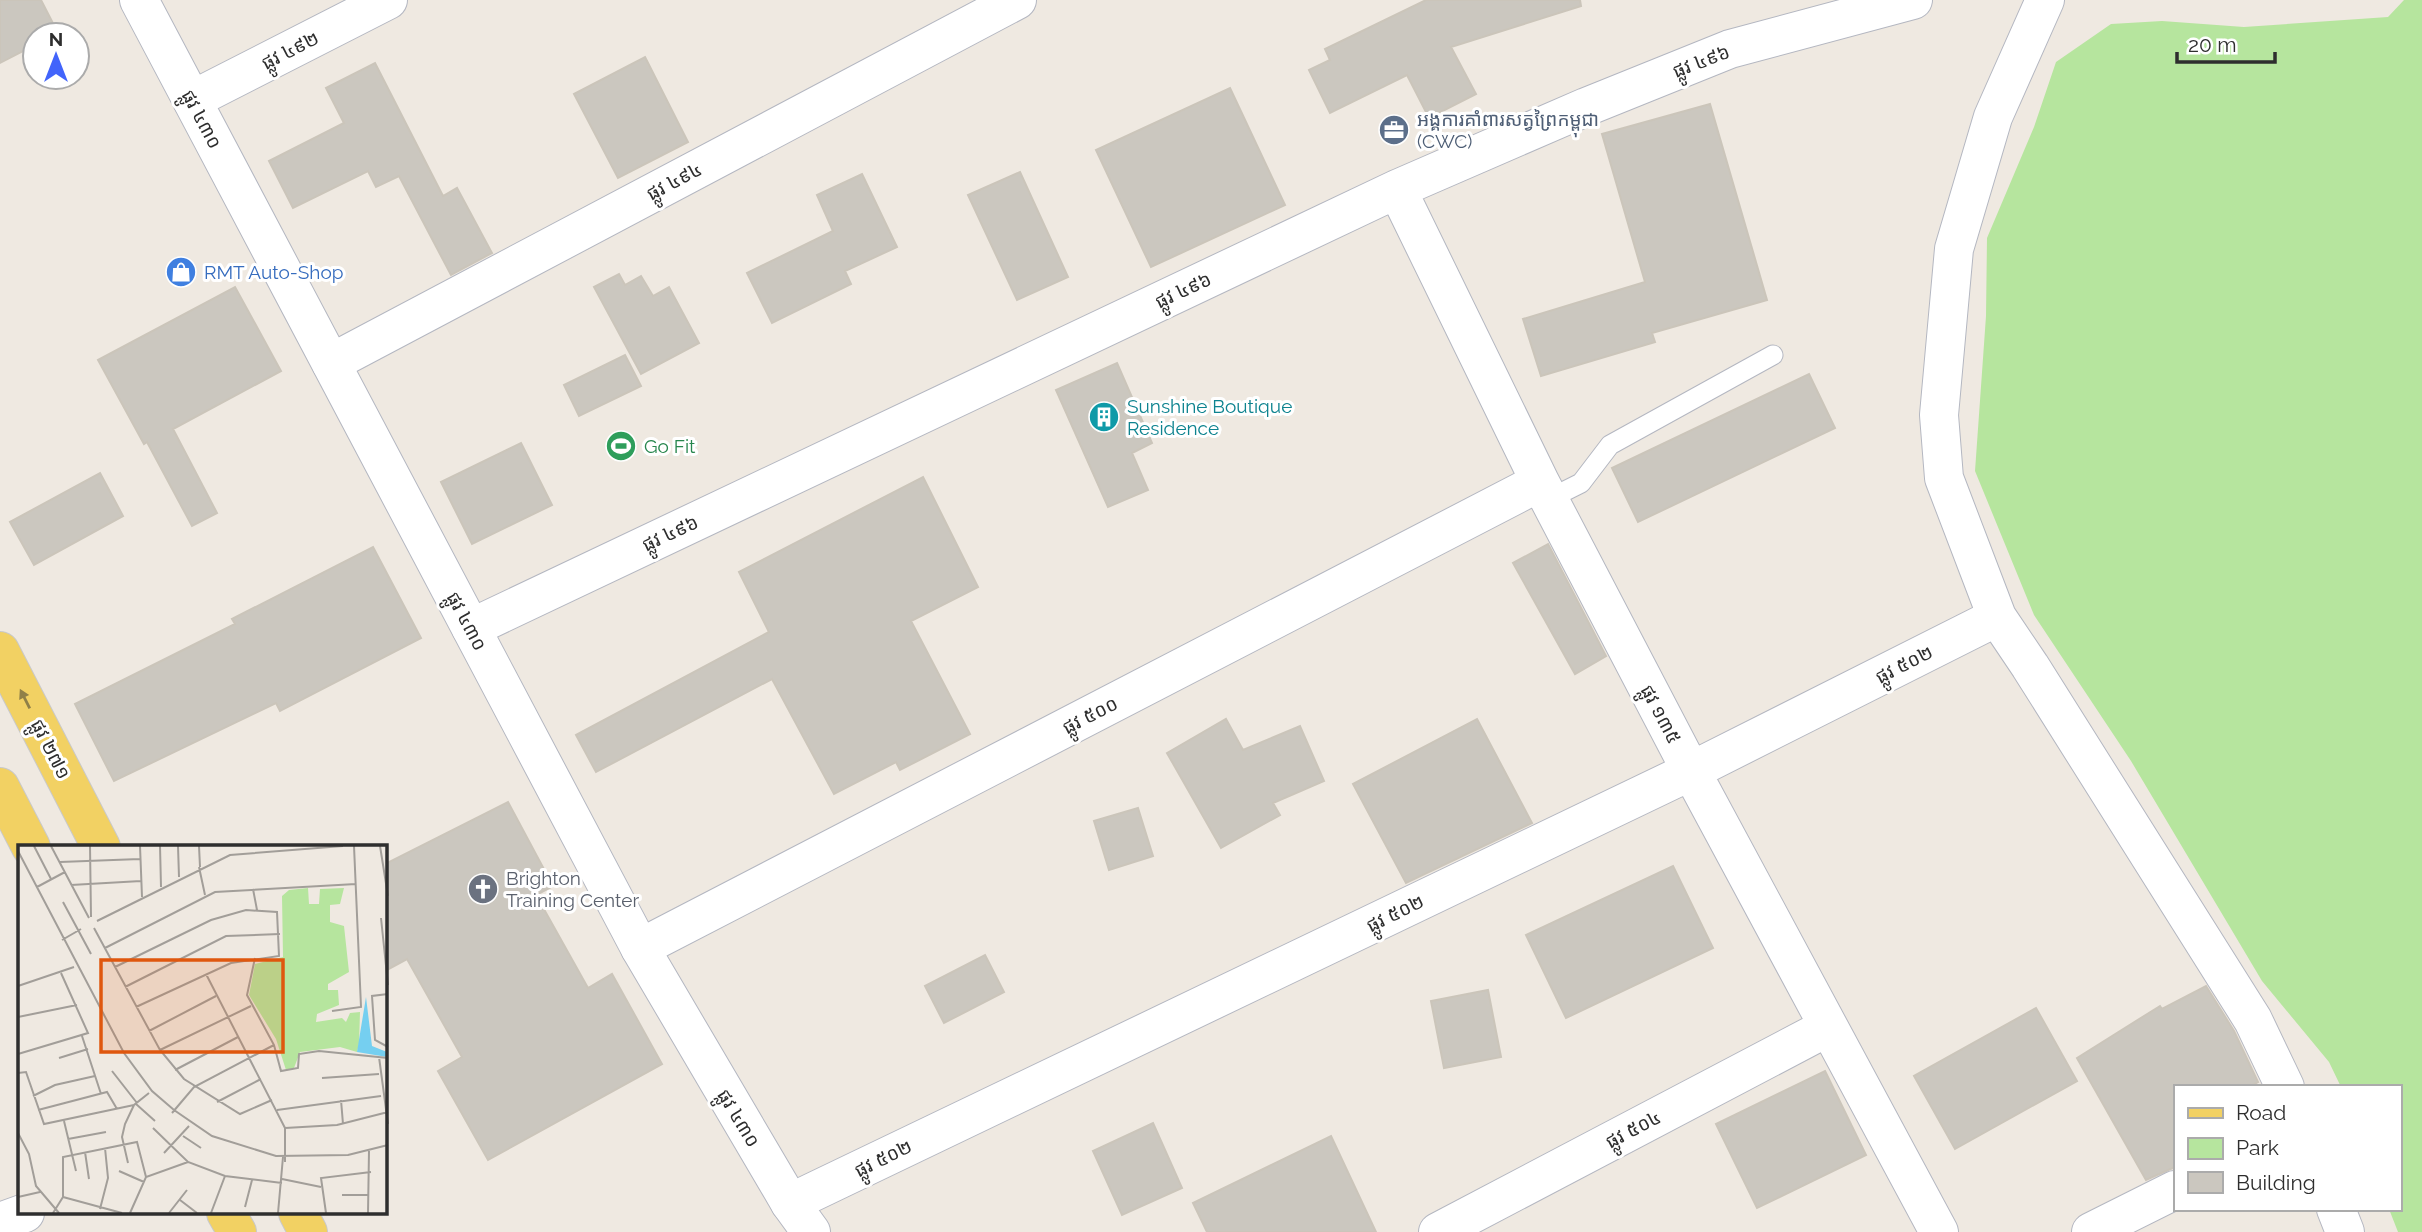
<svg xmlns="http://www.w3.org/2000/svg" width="2422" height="1232" font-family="Raleway,'Noto Sans Khmer',sans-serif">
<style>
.green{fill:#b6e59e}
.building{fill:#cbc7bf;stroke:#cbc5ba;stroke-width:2}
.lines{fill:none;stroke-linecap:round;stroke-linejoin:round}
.lane-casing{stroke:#b4b7c1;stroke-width:21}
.street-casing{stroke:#b4b7c1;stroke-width:40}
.secondary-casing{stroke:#b4b7c1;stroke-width:40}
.primary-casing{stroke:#c9c9c9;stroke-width:40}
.lane{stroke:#fff;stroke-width:19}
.street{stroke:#fff;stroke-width:38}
.secondary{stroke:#fff;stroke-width:38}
.primary{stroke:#f2d163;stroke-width:38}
.oneway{fill:#908048}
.labels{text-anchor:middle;stroke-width:6;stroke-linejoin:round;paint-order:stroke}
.street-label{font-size:19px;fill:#2e2e2e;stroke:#fff}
.service-label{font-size:19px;fill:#4e5e75;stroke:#fff;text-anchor:start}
.shop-label{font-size:19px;fill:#366cbe;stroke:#fff;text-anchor:start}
.culture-label{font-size:19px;fill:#0d838f;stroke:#fff;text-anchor:start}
.leisure-label{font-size:19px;fill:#27864d;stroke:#fff;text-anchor:start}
.worship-label{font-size:19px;fill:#5b616d;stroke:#fff;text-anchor:start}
.inset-road{fill:none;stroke:#a29e99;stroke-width:2}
.view{fill:#df570e;fill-opacity:0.15;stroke:#df570e;stroke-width:3.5}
.inset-edge{fill:none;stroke:#2e2e2e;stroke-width:3.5}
</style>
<rect width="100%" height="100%" fill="#efe9e1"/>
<path class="green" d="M2404,0H2422V1232H2398L2389,1209H2399V1087H2341L2329,1062L2262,981L2131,761L2034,615L1975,471L1986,316L1987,238L2034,127L2056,62L2111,24L2162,21L2244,27L2388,17Z"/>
<path class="building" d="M0,0H41L59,35H35V45L0,63Z
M1426,0H1580L1581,6L1451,47L1476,94L1429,118L1407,75L1330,113L1309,70L1330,60L1325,49Z
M645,57L688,142L618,178L574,94Z
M375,63L443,196L457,188L492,253L451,275L399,176L376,187L368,171L293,208L269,161L344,123L326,88Z
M1230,88L1285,205L1151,267L1096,150Z
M1710,104L1767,300L1652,333L1655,342L1541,376L1523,319L1645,282L1602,134Z
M1020,172L1068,277L1017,300L968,195Z
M862,174L897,247L845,271L851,284L772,323L747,273L833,231L817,195Z
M619,274L625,285L641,276L653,296L669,287L699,343L641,374L594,287Z
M235,287L281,371L173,429L217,513L192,526L147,442L144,444L98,360Z
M625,355L641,386L579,416L564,385Z
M1117,363L1152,443L1132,453L1148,490L1108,507L1056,390Z
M1809,374L1835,428L1638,522L1612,468Z
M521,443L552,505L472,544L441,482Z
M100,473L123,516L34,565L10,522Z
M923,477L978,587L911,621L970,734L900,770L896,762L834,794L772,679L596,772L576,735L769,632L739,572Z
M1548,544L1606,656L1575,674L1513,563Z
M373,547L421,638L280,711L276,703L114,781L75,704L235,624L232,619Z
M1226,719L1243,750L1300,726L1324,781L1273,803L1280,815L1221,848L1167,753Z
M1477,719L1532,823L1406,883L1353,784Z
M508,802L553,886L536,895L588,988L612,974L662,1064L488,1160L438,1071L462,1057L407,959L385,971V864Z
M1138,808L1153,856L1109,870L1094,821Z
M1673,866L1713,948L1566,1018L1526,935Z
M985,955L1004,992L944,1023L925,986Z
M2206,986L2234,1031L2258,1082L2249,1087H2175V1167L2146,1180L2077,1058L2160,1006L2162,1009Z
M1488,990L1501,1057L1444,1068L1431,1001Z
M2036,1008L2077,1081L1955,1149L1914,1076Z
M1825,1071L1866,1155L1757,1208L1716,1124Z
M1153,1123L1182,1188L1122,1215L1093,1151Z
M1331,1136L1376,1232H1207L1193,1203Z"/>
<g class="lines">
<g class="lane-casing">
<path id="lane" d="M1549,499L1581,483L1610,445L1773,355"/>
</g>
<g class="street-casing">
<path id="street" d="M2045,0L1993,117L1954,249L1939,415L1944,478L1997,617L2030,666L2253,1020L2285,1087
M192,100L388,0
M1397,189L1540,482L1691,771L1939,1232
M331,363L1017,0
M471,628L1397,189L1586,107L1730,49L1913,0
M640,948L1540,482
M790,1203L1691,771L1997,617
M2336,1209L2345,1232
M0,1222L25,1213
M1438,1232L1828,1027
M2091,1232L2175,1190"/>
</g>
<g class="secondary-casing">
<path id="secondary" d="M139,0L640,948L790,1203L811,1232"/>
</g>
<g class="primary-casing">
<path id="primary" d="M0,651L101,847
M0,787L31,847
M226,1213L237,1232
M298,1213L308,1232"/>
</g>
<use href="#lane" class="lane"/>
<use href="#street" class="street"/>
<use href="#secondary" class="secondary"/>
<use href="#primary" class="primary"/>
</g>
<defs><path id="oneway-solid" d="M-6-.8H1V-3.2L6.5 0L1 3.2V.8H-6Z" transform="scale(1.75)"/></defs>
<use class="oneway" href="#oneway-solid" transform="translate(25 699) rotate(-117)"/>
<defs>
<g id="office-disc" transform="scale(1.575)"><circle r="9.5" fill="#5c6f8a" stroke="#fff"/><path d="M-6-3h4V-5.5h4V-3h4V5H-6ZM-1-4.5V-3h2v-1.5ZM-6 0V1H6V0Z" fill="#fff"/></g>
<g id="shop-disc" transform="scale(1.575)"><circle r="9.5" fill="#3f7fe0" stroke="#fff"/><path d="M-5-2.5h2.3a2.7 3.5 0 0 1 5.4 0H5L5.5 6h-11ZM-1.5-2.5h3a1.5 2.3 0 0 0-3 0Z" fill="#fff"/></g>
<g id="building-disc" transform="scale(1.575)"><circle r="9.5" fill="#0f9aa8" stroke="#fff"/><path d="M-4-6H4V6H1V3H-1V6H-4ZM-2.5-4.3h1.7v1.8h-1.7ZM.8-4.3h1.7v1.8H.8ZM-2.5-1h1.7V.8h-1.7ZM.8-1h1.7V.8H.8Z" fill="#fff"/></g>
<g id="stadium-disc" transform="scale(1.575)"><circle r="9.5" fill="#2e9e5b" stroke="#fff"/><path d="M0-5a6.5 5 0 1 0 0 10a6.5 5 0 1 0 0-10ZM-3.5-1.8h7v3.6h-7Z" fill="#fff"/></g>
<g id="church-disc" transform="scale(1.575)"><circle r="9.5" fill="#6b7280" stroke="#fff"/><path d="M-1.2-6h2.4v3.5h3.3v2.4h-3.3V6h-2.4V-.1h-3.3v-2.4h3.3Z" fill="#fff"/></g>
</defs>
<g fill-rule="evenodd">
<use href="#office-disc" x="1394" y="130"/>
<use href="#shop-disc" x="181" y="272"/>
<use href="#building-disc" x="1104" y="417"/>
<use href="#stadium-disc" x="621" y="446"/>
<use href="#church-disc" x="483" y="889"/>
</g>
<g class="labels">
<g class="street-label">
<text transform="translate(290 50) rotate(-27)" y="7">ផ្លូវ ៤៩២</text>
<text transform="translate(1701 61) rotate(-21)" y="7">ផ្លូវ ៤៩៦</text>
<text transform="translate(202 119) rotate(62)" y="7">ផ្លូវ ៤៣០</text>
<text transform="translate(674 181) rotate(-28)" y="7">ផ្លូវ ៤៩៤</text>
<text transform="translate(1183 290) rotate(-25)" y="7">ផ្លូវ ៤៩៦</text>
<text transform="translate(670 533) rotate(-25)" y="7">ផ្លូវ ៤៩៦</text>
<text transform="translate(467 621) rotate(62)" y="7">ផ្លូវ ៤៣០</text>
<text transform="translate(1904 664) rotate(-27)" y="7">ផ្លូវ ៥០២</text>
<text transform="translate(1661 714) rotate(62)" y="7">ផ្លូវ ១៣៥</text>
<text transform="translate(1090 715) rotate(-27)" y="7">ផ្លូវ ៥០០</text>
<text transform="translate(51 749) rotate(63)" y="7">ផ្លូវ ២៧១</text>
<text transform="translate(1395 913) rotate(-26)" y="7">ផ្លូវ ៥០២</text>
<text transform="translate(739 1118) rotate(59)" y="7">ផ្លូវ ៤៣០</text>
<text transform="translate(1633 1129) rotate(-28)" y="7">ផ្លូវ ៥០៤</text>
<text transform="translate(883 1158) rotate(-26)" y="7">ផ្លូវ ៥០២</text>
</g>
<g class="service-label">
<text x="1417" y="126">អង្គការគាំពារសត្វព្រៃកម្ពុជា<tspan x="1417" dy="22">(CWC)</tspan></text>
</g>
<g class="shop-label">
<text x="204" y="279">RMT Auto-Shop</text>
</g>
<g class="culture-label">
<text x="1127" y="413">Sunshine Boutique<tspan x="1127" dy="22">Residence</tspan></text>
</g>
<g class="leisure-label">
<text x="644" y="453">Go Fit</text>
</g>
<g class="worship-label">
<text x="506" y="885">Brighton<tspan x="506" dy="22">Training Center</tspan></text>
</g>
</g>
<g transform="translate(18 845)">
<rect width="369" height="369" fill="#efe9e1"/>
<path d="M290,43L291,59H301L302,44L326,43L322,59L312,60V77L326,81L331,127L310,139V145H320L321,160L299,169L298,177L324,173L328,177L332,168L342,167L341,199L339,207L322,202L282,207L276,223L268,225L258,194L231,150L237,119L265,112L264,51L271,45Z" fill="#b6e59e"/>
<path d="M348,152L354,201L369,207V212L339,207Z" fill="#75cff0"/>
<path class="inset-road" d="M16,1L33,34M33,1L71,73M72,1L73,72M122,1L124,52M142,1L143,42M160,1L161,32M181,1L182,22M362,1L370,51M0,6L106,208L134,246L156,265L194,291L258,311L330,310L370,300M42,17L122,14M181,22L187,50M53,40L123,36M19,42L47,27M235,44L239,65M45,57L73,109M363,73L370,140M79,76L212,10L325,1M76,83L142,205L166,234L222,269L254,255M44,95L63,84M87,103L197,47L338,39M237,113L229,150L256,200L263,226L280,223L281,209L301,206L370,213M97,122L193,75L228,65L259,67L261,111L213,118L118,162M188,129L267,283V317M0,141L56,122M107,142L208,91L262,89M370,149L354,151L357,195L370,202M314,166L343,162L336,1M0,172L59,160M131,186L198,151M64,191L83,249M142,205L233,161M0,209L70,188L43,128M361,212L370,279M41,213L70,204M157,225L220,192M94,226L119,258M0,228L8,227L26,279L116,260M304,233L361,229M15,251L37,240L77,231M323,255L325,279M199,257L243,234M118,259L137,276M20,265L89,247L99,264M259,265L363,251M154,268L176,242L256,200M46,276L58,326M135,283L170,317L207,331L264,338M267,283L319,280L370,267M0,288L11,309L18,341L41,368M165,291L183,303M50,294L88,287M67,307L71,334M146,308L171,281M110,318L104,292L107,279L116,260L131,248M101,326L126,337M264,334L303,342M324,350H351M0,352L22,347M45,352L104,368M162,355L179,368M227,362L234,335M82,364L90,333L87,303M35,368L45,352V312L119,297L128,332M112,368L128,332L170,317M151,368L169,345M193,368L207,331M260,368L265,312M308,368L303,333L353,327M350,368L351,306"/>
<path class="view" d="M83,115H265V207H83Z"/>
<rect width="369" height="369" class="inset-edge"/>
</g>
<rect x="2174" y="1085" width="228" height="126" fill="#ffffff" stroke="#ababab" stroke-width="2"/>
<rect x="2188" y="1108" width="35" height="10" fill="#f2d163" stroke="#ababab" stroke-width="2"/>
<text x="2236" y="1120" font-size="21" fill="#2e2e2e">Road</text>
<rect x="2188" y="1138" width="35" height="21" fill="#b6e59e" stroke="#ababab" stroke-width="2"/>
<text x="2236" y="1155" font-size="21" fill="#2e2e2e">Park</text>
<rect x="2188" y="1172" width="35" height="21" fill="#cbc7bf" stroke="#ababab" stroke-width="2"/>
<text x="2236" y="1190" font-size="21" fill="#2e2e2e">Building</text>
<g transform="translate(56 56)"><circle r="33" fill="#ffffff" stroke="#ababab" stroke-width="2"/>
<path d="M0-5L12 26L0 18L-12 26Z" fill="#4264fb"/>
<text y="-10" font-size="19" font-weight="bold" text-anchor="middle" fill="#2e2e2e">N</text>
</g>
<path d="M2177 52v10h98v-10" fill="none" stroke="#2e2e2e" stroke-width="3.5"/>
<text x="2188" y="52" font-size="21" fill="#2e2e2e" stroke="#ffffff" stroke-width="5" paint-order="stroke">20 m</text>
</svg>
